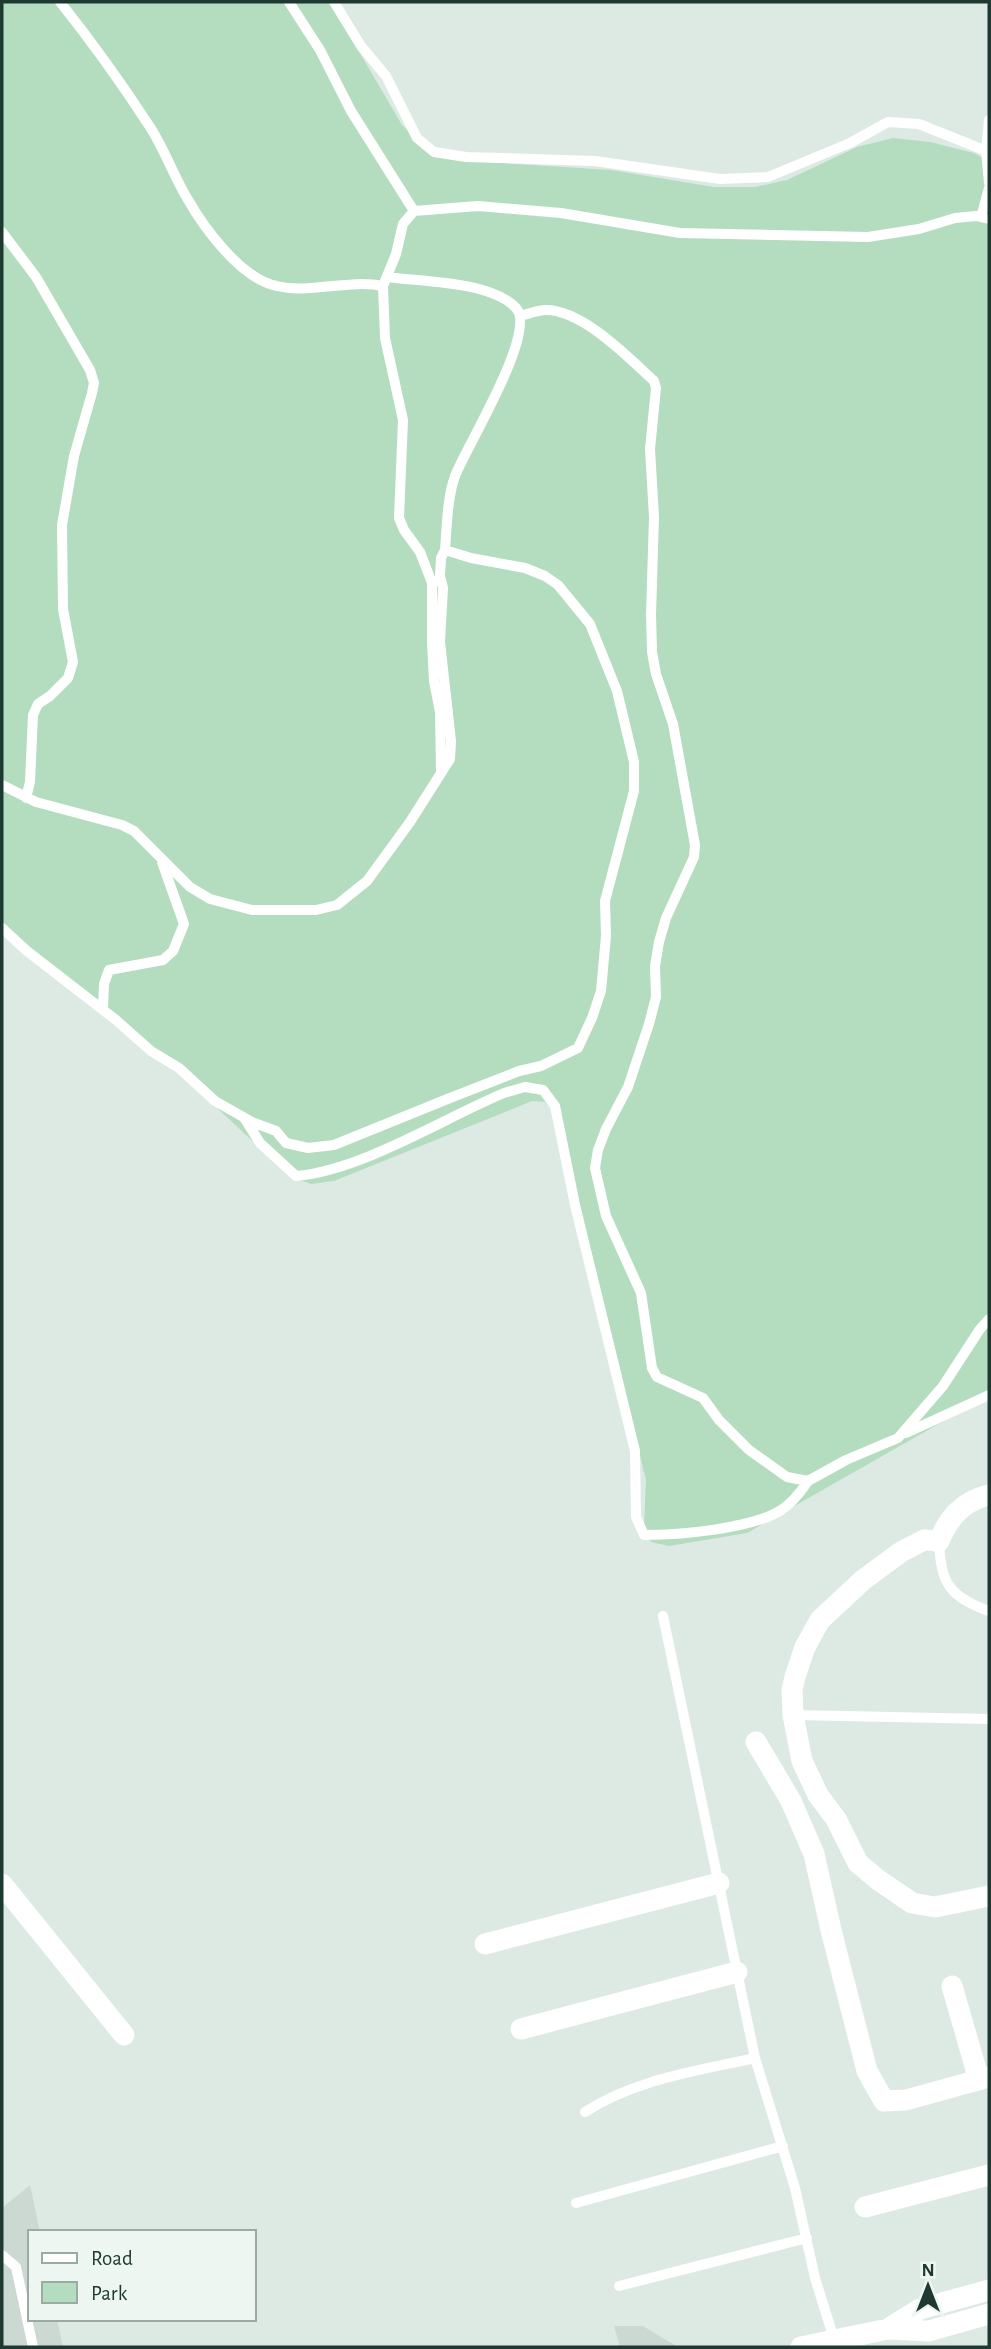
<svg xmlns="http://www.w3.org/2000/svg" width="991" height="2349" font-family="'Alegreya Sans',sans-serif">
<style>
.built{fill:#cbd9d2}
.green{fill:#b4dcbe}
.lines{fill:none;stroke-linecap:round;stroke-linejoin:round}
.lane{stroke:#fff;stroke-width:10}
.street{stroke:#fff;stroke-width:21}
</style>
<rect width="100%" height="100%" fill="#ddeae4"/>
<path class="built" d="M30,2185L40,2232H30V2319H57L63,2347H2V2208Z
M614,2326H643L678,2347H620Z"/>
<path class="green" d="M2,2H330L402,125L428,151L454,160L611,170L714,187H755L787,180L857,147L893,138L930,142L974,153L989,161V1399L942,1422L747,1533L669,1546L651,1542L644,1528L646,1480L556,1113L545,1102L532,1101L334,1181L311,1184L291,1177L187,1080L2,934Z"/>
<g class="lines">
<path class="lane" d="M60,2C92,42 122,84 150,127C165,150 173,175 187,198C204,228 241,279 277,286C309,294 349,279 383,286
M289,2L320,50L351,111L414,211
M334,2L361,46L386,76L417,138L434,152L466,157L595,161L720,179L768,177L850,143L888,122L919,124L989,152
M989,120L986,151L989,183
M981,217L989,188
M2,232L36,277L90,370L94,383L92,393L74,456L62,525L63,609L73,662L68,678L50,696L38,704L33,715L30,782L26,798
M387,277C421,282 491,281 516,308C538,332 466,447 455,476C447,499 447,526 445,550
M520,316C528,314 538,310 546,310C583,310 629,358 654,381L656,388L650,449L654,517L651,615L652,652L656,674L673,724L695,845L694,857L666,918L659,942L655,966L656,997L649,1024L628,1087L606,1129L598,1150L595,1168L606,1216L641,1293L652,1368L657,1377L703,1398L719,1420L749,1450L787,1477L808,1481L846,1460L898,1438L943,1386L980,1329L989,1319
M435,581L432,583V643L434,681L440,712L441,772
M432,583L420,552L404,530L399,518L403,420L385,338L383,286L396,254L403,224L414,211L478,206L561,213L680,233L868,237L919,229L955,218L976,216L989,219
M2,785L36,802L122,825L134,831L190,887L210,899L252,910H316L337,905L367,881L410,822L450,759L451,741L440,642L443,588L440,576L441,558L445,550L471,558L525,568L545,576L558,585L590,624L617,691L634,762V791L605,901L606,936L601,991L592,1018L578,1048L541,1066L519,1071L450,1098L334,1145L308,1148L286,1143L276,1131L252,1122L215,1101L179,1068L151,1051L116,1020L27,951L2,928
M103,1010L104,984L109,970L163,960L173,951L184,924L162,862
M245,1119L260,1143L296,1176C362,1170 442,1119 504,1093L525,1087L543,1090L555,1106L575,1205L635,1451L636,1517L644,1535C680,1535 747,1529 778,1512C791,1505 800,1493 808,1481
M906,1433L989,1395
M939,1541C941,1583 948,1596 989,1611
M663,1616L755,2058L795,2188L815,2278L834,2339
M793,1715L989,1719
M585,2112C636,2079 697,2071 755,2058
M576,2203L783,2146
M2,2255L16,2267L33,2347
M619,2286L807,2238"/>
<path class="street" d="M989,1495C963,1501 949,1517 939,1541L924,1540L901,1552L863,1580L820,1620L805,1647L795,1677L792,1690L793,1715L802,1761L818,1795L836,1819L858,1863L877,1879L912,1903L935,1907L989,1896
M756,1742L791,1801L814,1854L831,1930L867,2071L884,2101L906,2100L989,2077
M2,1884L124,2035
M485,1944L719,1883
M952,1986L979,2080
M521,2029L737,1972
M865,2207L989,2175
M888,2329L920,2309L989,2290
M801,2347L888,2329L929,2331L989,2314"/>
</g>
<rect width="991" height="2349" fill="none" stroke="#1e3931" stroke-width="7"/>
<rect x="28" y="2230" width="228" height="91" fill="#edf6f1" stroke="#9aaaa4" stroke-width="2"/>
<rect x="42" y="2253" width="35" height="10" fill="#ffffff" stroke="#9aaaa4" stroke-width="2"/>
<text x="91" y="2265" font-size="21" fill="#1e3931">Road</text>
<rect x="42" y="2282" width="35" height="21" fill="#b4dcbe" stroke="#9aaaa4" stroke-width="2"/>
<text x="91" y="2300" font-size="21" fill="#1e3931">Park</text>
<g transform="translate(928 2286)" stroke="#edf6f1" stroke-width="5" paint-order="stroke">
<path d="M0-5L12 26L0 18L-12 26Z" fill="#1e3931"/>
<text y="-10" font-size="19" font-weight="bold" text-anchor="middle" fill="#1e3931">N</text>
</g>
</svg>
